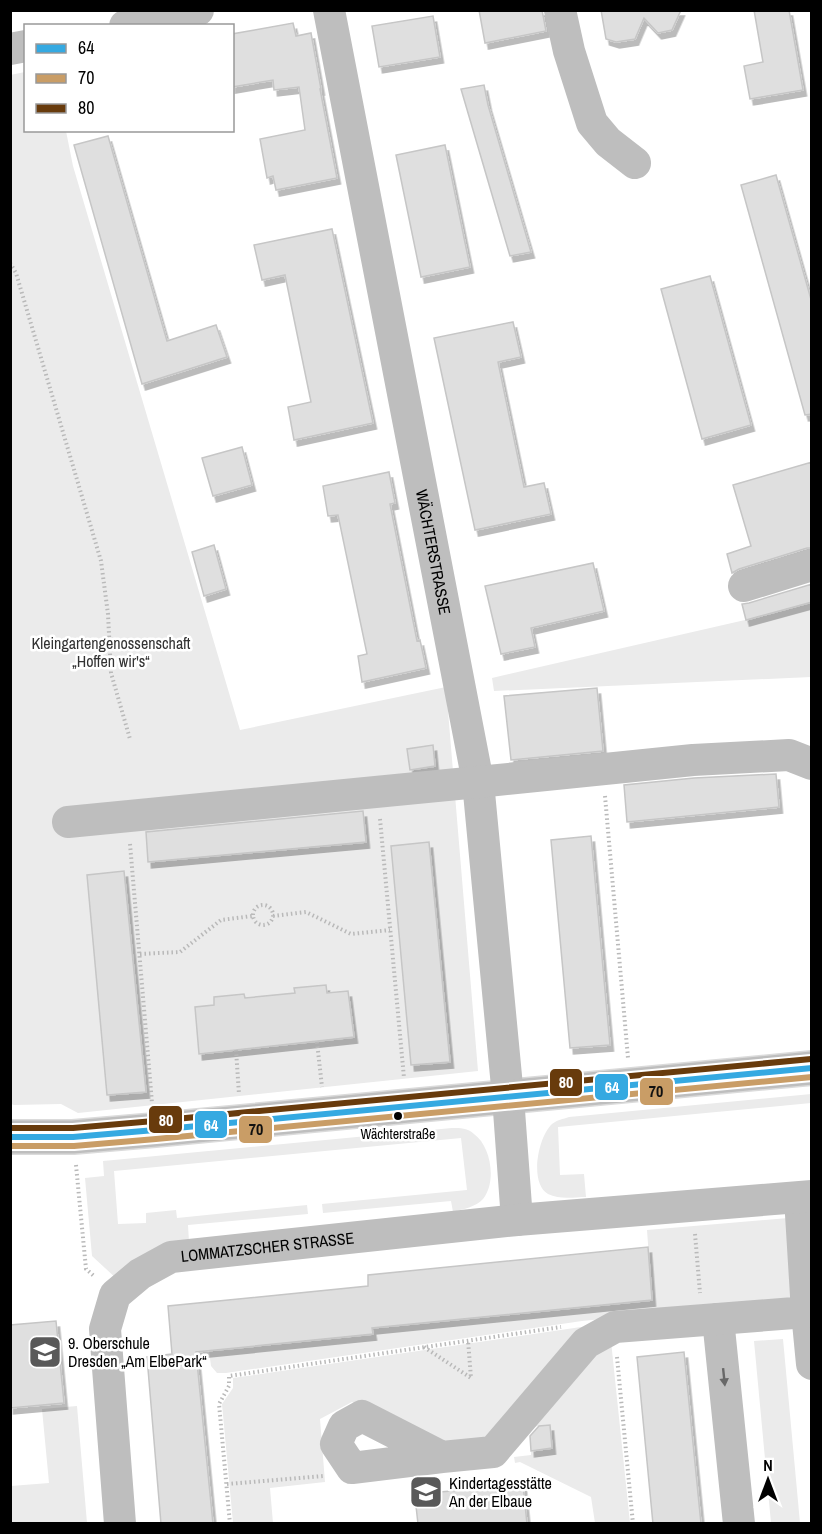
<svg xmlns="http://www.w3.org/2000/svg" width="822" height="1534" font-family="'Archivo Narrow',sans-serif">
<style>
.green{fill:#ebebeb}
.building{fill:#dfdfdf;stroke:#c6c6c6;stroke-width:1.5;filter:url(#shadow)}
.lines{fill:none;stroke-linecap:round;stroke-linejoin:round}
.major-casing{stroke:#dbdbdb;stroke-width:36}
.path{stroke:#b9b9b9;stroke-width:4;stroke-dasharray:1.5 3;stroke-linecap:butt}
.minor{stroke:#bebebe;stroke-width:32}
.major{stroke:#bebebe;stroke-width:33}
.bus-1-casing{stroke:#fff;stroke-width:10}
.bus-2-casing{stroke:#fff;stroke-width:10}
.bus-3-casing{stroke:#fff;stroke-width:10}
.bus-1{stroke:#35a9e1;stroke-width:6}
.bus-2{stroke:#c99d66;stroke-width:6}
.bus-3{stroke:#683b0c;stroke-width:6}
.oneway{fill:#686868}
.bus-dot{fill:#000;stroke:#fff;stroke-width:2}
.labels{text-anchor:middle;stroke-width:5;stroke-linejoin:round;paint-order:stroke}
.bus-label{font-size:14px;fill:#000;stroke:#fff}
.street-label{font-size:16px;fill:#000;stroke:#fff}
.park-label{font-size:16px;fill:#323232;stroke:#fff}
.poi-label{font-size:16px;fill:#000;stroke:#fff;text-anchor:start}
.line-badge{stroke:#fff;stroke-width:2}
.badge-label{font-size:16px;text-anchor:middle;font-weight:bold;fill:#fff}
.pale-badge-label{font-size:16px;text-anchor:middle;font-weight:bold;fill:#111}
</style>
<defs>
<filter id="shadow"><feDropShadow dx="3.5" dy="6" stdDeviation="0" flood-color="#0004"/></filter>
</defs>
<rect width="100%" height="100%" fill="#fff"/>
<path class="green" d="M25,72L26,130L66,131L73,166L240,730L446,687L478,1071L78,1113L61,1104L14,1105L11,1104L10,75Z
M811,602V677L494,691L492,678L745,620Z
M811,1094V1103L558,1127L560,1175L584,1174L586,1197C574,1197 560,1200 548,1194C529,1183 538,1137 552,1124C557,1120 563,1119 569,1117Z
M452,1128C460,1128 468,1128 474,1134C491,1146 497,1182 483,1199C476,1207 463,1209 453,1212L451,1201L323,1213L322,1204L467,1190L461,1138L114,1171L118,1224L146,1223V1213L176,1210L177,1218L307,1205L308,1214L188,1225L189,1242L118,1280L92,1256L85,1178L104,1176L103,1161Z
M788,1218L796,1295L785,1306L704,1309L582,1321L226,1373H217L211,1366L209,1351L372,1334V1328L652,1300L647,1230Z
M607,1325L496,1429L482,1440L433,1446L352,1402L320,1419L325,1482L270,1488L273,1523H233L222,1404L233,1388V1378L581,1327Z
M783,1339L800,1523H771L754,1341Z
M611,1341L630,1523H595L591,1497L520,1462L515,1463L514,1457L531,1455V1451L552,1448L550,1425L529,1427L561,1381Z
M77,1406L87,1523H11V1486L49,1483L42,1409Z"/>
<path class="building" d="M479,10H542L546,31L485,43Z
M601,10H681L672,30L658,33L644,18L635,39L616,42L606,39Z
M754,10H789L803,90L750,99L744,66L763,62Z
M433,16L440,57L379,67L372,26Z
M293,23L296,36L311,33L321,89H320L337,178L276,190L273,176L267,178L260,139L305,130L299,87L274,90L273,80L232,87V34Z
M484,85L488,105L531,252L510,256L461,89Z
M108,136L167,341L216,325L227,357L142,384L74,145Z
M445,145L470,267L421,277L396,155Z
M776,175L812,303V414L805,415L741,185Z
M332,229L373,423L294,440L288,407L311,402L285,275L262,280L254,245Z
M710,276L751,425L702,439L661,289Z
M513,322L521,357L498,362L524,487L544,483L551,514L475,530L434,338Z
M242,447L252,485L213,496L202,458Z
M812,462V548H807L739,569L732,573L727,554L751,546L733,485Z
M389,472L395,503L390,504L417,641L420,640L426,668L362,682L358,656L367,654L338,515L328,516L323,486Z
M214,545L226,589L204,596L192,552Z
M593,563L604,611L531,628L535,647L501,654L485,586Z
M812,584V602L746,620L742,604L749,603Z
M597,688L603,751L511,760L504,696Z
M433,745L435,766L410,770L407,749Z
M776,774L779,807L627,822L624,785L694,778Z
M363,811L366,842L148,862L146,832Z
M591,836L610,1045L570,1048L551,840Z
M429,842L450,1062L411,1065L391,846Z
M124,871L146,1092L107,1095L87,875Z
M326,985L327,993L348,991L354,1037L199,1054L195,1007L214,1005V997L244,994L245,998L295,993L294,988Z
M648,1247L652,1300L372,1328L373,1334L196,1352L213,1524H161L147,1357L172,1354L168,1306L368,1286V1275Z
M56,1321L64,1403L10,1408V1325Z
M684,1352L701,1524H653L637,1357Z
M550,1425L552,1448L531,1451L530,1436L539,1426Z
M523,1485L527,1524H418L415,1497L440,1494V1492Z"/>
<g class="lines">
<g class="major-casing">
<path id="major" d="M10,1137H73L155,1130L812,1068"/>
</g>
<path class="path" d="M10,263L16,273L101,561L108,614L111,673L130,739
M605,796L628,1058
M380,819L404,1078
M130,844L152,1103
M253 915a10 10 0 1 1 20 0a10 10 0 1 1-20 0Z
M273,916L306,912L351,934L390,930
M140,954L180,952L221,920L252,916
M317,1042L322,1087
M236,1050L239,1094
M76,1165L86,1269L95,1277
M695,1234L700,1293
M424,1347L471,1378L468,1340
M617,1357L633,1524
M227,1484L324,1476
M230,1524L219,1404L229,1386V1376L561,1327"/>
<g class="minor">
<path id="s1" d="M329,10L478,782L508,1097L517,1220"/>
<path d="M560,10L569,51L592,123L608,142L635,163"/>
<path d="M125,26L198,10"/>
<path d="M10,49L26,46"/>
<path d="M744,586L812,565"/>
<path d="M68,822L478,782L693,760L789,755L812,764"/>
<path d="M807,1312L812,1364"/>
<path d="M718,1319L739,1524"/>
<path d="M442,1457L352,1468L336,1444L344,1426L362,1416L442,1457L493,1452L586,1343L615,1327L807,1312L800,1198"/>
<path id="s2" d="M120,1524L105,1329L115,1295L140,1274L171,1257L517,1220L812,1196"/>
</g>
<use href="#major" class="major"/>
<g class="bus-1-casing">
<path id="bus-1" d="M10,1137H73L155,1130L812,1068"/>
</g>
<g class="bus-2-casing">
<path id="bus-2" d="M10,1146H74L156,1139L812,1077"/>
</g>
<g class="bus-3-casing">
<path id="bus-3" d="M10,1128H73L154,1121L811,1059"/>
</g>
<use href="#bus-1" class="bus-1"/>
<use href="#bus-2" class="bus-2"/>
<use href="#bus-3" class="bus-3"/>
</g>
<defs><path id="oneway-solid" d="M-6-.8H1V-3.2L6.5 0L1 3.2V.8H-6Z" transform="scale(1.5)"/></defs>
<use class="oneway" href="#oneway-solid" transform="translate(724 1377) rotate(84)"/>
<defs>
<g id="school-square" transform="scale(1.725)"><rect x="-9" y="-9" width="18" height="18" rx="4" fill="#595959" stroke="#fff"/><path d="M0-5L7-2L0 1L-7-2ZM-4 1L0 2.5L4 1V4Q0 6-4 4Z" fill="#fff"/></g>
</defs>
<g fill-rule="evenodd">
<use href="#school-square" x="45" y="1352"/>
<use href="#school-square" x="426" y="1492"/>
</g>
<circle class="bus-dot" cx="398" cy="1116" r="5"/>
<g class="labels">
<g class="bus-label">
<text x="398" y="1139">Wächterstraße</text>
</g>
<g class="street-label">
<text dy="6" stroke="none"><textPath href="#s1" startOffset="552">WÄCHTERSTRASSE</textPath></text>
<text dy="6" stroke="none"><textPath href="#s2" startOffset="396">LOMMATZSCHER STRASSE</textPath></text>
</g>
<g class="park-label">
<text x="111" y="649">Kleingartengenossenschaft<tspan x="111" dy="18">„Hoffen wir's“</tspan></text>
</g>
<g class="poi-label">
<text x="68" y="1349">9. Oberschule<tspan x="68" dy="18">Dresden „Am ElbePark“</tspan></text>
<text x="449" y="1489">Kindertagesstätte<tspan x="449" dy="18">An der Elbaue</tspan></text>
</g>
</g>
<g class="line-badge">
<rect x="549" y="1068" width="34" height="29" rx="6" fill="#683b0c"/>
<rect x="594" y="1073" width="35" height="28" rx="6" fill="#35a9e1"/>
<rect x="639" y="1077" width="35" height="29" rx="6" fill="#c99d66"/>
<rect x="148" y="1105" width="35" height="29" rx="6" fill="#683b0c"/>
<rect x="194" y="1110" width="34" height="29" rx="6" fill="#35a9e1"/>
<rect x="238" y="1115" width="35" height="29" rx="6" fill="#c99d66"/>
</g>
<g class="badge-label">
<text x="566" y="1088">80</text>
<text x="612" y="1093">64</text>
<text x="166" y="1126">80</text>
<text x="211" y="1131">64</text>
</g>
<g class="pale-badge-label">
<text x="656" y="1097">70</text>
<text x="256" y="1135">70</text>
</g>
<rect width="822" height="1534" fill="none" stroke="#000000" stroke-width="24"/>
<rect x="24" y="24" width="210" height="108" fill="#ffffff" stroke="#999999" stroke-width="1.5"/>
<rect x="36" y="44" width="30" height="9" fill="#35a9e1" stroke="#999999" stroke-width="1.5"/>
<text x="78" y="54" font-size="18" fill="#000000">64</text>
<rect x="36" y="74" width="30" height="9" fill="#c99d66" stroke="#999999" stroke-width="1.5"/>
<text x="78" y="84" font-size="18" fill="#000000">70</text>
<rect x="36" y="104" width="30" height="9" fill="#683b0c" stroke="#999999" stroke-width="1.5"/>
<text x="78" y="114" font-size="18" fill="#000000">80</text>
<g transform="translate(768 1480)" stroke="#ffffff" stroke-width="4.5" paint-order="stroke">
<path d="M0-4.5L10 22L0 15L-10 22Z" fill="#000000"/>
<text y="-9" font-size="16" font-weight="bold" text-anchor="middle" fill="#000000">N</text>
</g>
</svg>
